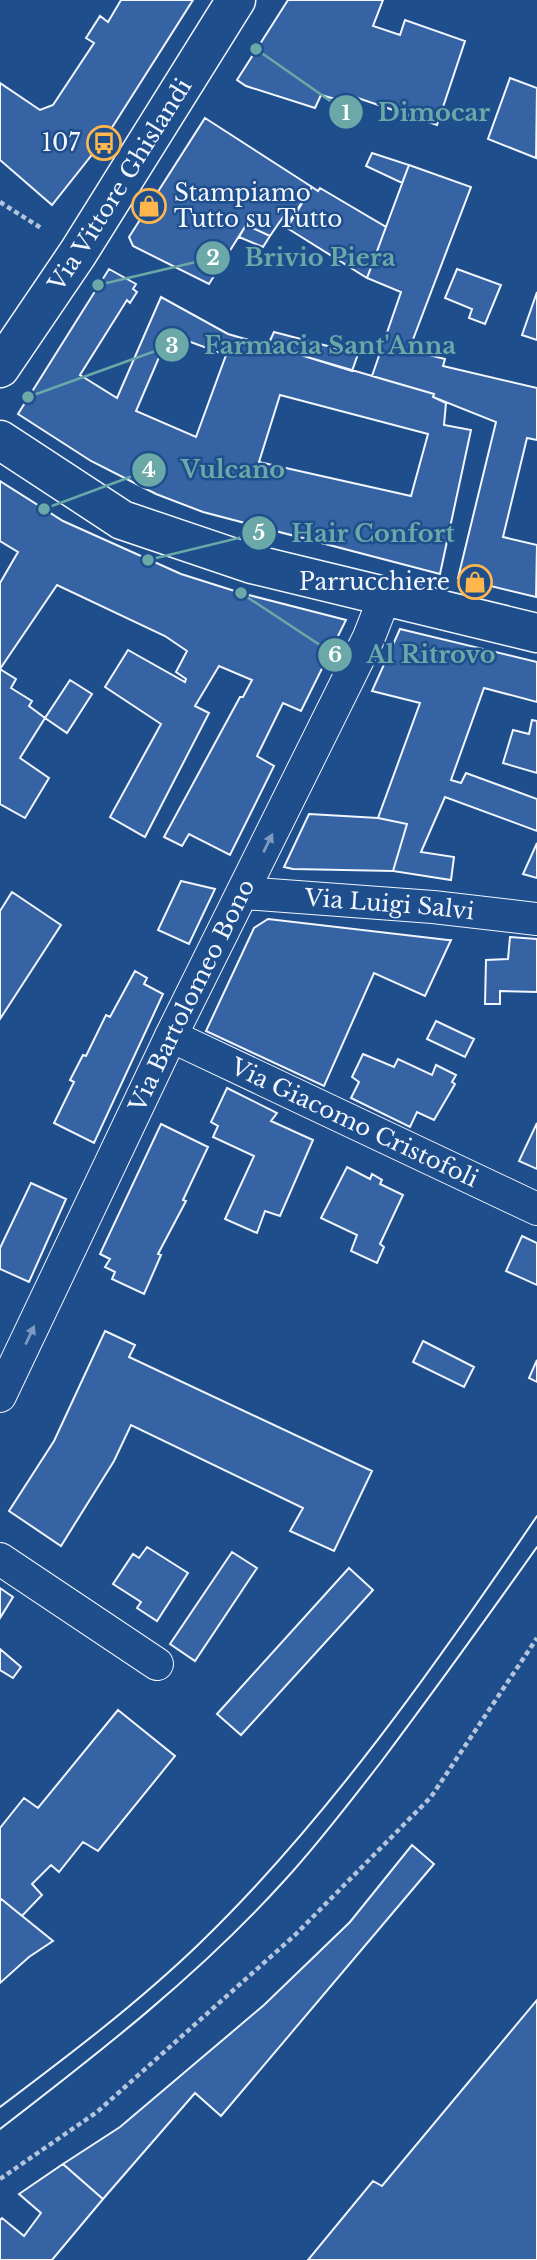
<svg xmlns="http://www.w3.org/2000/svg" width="537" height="2260" font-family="'Libre Baskerville',serif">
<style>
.building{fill:#3563a3;stroke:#f2f6ff;stroke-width:2;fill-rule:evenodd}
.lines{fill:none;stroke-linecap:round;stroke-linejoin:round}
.minor-casing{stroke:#f2f6ff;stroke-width:34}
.tertiary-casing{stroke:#f2f6ff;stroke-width:41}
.secondary-casing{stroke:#f2f6ff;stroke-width:41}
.path{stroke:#b3c4dc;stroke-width:4.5;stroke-dasharray:5 3.5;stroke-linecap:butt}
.minor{stroke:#1f4e8c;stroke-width:32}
.tertiary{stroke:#1f4e8c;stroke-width:38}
.secondary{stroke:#1f4e8c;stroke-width:38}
.tram{stroke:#f2f6ff;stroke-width:2}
.oneway{fill:#7e9ac0}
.labels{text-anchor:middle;stroke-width:5;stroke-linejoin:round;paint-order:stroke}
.poi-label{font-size:23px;fill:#f2f6ff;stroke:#1f4e8c;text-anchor:end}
.street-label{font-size:23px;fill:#f2f6ff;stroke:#1f4e8c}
.leader{fill:none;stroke:#6aa9a8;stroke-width:2.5}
.callout-dot{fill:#6aa9a8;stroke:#1f4e8c;stroke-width:2.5}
.mark-label{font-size:21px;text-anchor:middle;font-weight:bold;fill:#fff}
.callout-label{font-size:24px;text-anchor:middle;font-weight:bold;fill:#6aa9a8;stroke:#1f4e8c;stroke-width:5;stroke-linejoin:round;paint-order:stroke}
</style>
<rect width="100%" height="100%" fill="#1f4e8c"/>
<path class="building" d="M121,0H193L106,137L52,205L0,160V83L40,110L53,105L94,43L86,38L100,16L108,22Z
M288,0H383L373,26L400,35L405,20L465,41L437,125L352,96L349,103L321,95L315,108L246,86L237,80Z
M510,78L537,88L536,158L488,139Z
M205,118L312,187L289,222L283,217L270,236L246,225L209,284L133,246L129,237Z
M372,153L409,165L402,183L366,166Z
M409,165L471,187L409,350L445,359L443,366L537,388V440L527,438L503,537L537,545L536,597L458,578L496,422L433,397L434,394L372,376L401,292L367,278Z
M312,187L318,191L320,188L386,227L367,278L287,228Z
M246,225L270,236L263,247L239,237Z
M109,269L136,284L133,289L137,292L130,303L127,300L80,375L117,398L161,297L228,334L434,394L433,397L446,403L444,425L471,430L440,574L203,512L156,494L91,461L18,414ZM169,334L226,355L196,437L136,411ZM280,395L428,434L411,496L259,462Z
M457,269L501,285L485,324L469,318L472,309L445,298Z
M537,292V340L522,335Z
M274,332L358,354L352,371L268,345Z
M0,481L63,521L181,574L241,593L346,620L301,711L283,703L257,756L274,766L230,855L189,834L182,846L164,837L240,697H243L252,680L219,666L195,706L209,713L145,837L110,817L161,724L105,687L128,650L185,682L186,679L176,672L187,651L165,636L57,585L0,669L16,679L11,688L32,701L29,706L45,718L20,758L49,778L25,818L0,804V583L18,552L0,541Z
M400,629L537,662V702L484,688L451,780L461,783L466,773L537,799V831L445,797L421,852L454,857L451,880L393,871L407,824L378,818L420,703L372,691Z
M70,680L92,694L67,733L45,718Z
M532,720L537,721V773L503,763L513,730L529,734Z
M309,814L378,818L407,824L393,871L293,869L284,867Z
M537,843V878L523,874Z
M181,881L215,889L189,944L158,930Z
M12,892L61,925L0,1019V911Z
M268,919L448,940H451L425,996L374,973L324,1086L206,1031L254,928Z
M510,937L537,939V992L500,991V1004H485L486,960L508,959Z
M135,971L147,978L144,984L163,994L94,1143L54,1123L74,1082L70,1080L83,1055L86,1056L106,1015L110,1017Z
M436,1021L474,1039L465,1057L427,1039Z
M363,1054L394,1067L398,1059L432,1075L436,1065L456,1075L452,1082L455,1084L434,1120L417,1112L410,1127L351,1098L359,1082L352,1077Z
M227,1088L277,1113L271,1121L313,1140L280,1216L265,1211L257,1233L225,1219L254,1156L213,1137L218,1126L211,1122Z
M537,1123V1169L519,1161Z
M161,1124L208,1147L183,1200L186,1201L158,1254L161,1255L144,1294L112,1279L115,1272L105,1267L110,1259L100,1254Z
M347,1167L370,1179L372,1174L382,1180L380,1184L403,1195L380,1244L384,1247L377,1263L351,1251L357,1235L321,1218Z
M31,1183L66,1199L29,1282L0,1269V1248Z
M522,1236L537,1243V1285L506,1271Z
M105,1331L135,1345L129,1357L372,1471L334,1551L290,1531L303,1508L131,1425L114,1461L61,1546L9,1511L54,1441Z
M423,1341L474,1367L464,1387L413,1362Z
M537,1360V1382L529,1378Z
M147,1547L188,1573L157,1621L137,1608L141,1602L113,1584L133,1554L139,1558Z
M232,1552L257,1568L195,1661L170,1644Z
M349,1568L373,1590L241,1735L217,1714Z
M0,1588L13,1597L0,1618Z
M0,1649L21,1667L13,1678L0,1670Z
M118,1710L175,1756L98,1851L83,1842L59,1872L51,1865L32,1884L42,1895L22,1916L0,1898V1828L24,1798L38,1808Z
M412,1845L434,1864L221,2116L195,2093L103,2199L63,2164L120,2127L264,2005L350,1922Z
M0,1898L53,1941L29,1957L0,1983Z
M537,2000V2260H308L373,2181L382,2186Z
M63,2164L103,2199L52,2260H0V2220L2,2218L24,2236L41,2213L19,2194Z"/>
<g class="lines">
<g class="minor-casing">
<g id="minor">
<path id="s1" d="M243,893L433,907L537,919"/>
<path id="s2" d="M171,1036L537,1209"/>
<path id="s3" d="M0,1396L171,1036L369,637L385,596"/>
<path d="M0,1559L157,1664"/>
</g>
</g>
<g class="tertiary-casing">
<g id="tertiary">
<path id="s4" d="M0,368L78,253L236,0"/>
</g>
</g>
<g class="secondary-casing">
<path id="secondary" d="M0,440L122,520L252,564L537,633"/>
</g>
<path class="path" d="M0,202L41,228
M0,2179L97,2112L295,1935L431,1797L537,1638"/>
<use href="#minor" class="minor"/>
<use href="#tertiary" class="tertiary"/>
<use href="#secondary" class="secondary"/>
<path class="tram" d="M0,2107C69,2055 138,2003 200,1943C328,1819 437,1663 537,1516
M0,2129C100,2052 199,1975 284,1881C319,1843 350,1802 381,1762C434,1691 486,1619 537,1547"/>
</g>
<defs><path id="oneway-solid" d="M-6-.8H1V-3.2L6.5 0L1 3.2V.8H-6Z" transform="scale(1.75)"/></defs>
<g class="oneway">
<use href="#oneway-solid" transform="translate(268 843) rotate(-64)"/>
<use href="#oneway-solid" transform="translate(30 1335) rotate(-65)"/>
</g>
<defs>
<g id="bus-ring" transform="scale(1.75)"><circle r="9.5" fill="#1f4e8c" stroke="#ffb74d" stroke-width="1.5"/><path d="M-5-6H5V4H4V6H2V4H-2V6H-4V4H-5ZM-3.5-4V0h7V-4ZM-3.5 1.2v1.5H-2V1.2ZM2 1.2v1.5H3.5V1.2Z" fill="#ffb74d"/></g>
<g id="shop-ring" transform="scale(1.75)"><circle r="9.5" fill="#1f4e8c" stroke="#ffb74d" stroke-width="1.5"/><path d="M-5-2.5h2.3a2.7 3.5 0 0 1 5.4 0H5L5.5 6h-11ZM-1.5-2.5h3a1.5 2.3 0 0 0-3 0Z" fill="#ffb74d"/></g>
</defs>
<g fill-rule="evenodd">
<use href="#bus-ring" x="104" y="143"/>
<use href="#shop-ring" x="149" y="206"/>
<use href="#shop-ring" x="475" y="582"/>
</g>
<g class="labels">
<g class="poi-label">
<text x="80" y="151">107</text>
<text x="174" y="201" text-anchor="start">Stampiamo<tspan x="174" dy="26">Tutto su Tutto</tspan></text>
<text x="450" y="590">Parrucchiere</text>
</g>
<g class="street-label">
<text dy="8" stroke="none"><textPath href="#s4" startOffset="219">Via Vittore Ghislandi</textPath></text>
<text dy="8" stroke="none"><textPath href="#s1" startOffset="147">Via Luigi Salvi</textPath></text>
<text dy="8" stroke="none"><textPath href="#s3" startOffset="444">Via Bartolomeo Bono</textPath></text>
<text dy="8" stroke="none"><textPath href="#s2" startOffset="203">Via Giacomo Cristofoli</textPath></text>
</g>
</g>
<path class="leader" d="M256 49L346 112M98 285L213 258M28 397L172 345M44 509L149 470M148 560L259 533M241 593L335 655"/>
<g class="callout-dot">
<circle cx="256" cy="49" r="7"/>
<circle cx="98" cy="285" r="7"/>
<circle cx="28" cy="397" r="7"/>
<circle cx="44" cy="509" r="7"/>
<circle cx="148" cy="560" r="7"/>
<circle cx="241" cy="593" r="7"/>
<circle cx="346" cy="112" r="18"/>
<circle cx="213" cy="258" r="18"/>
<circle cx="172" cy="345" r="18"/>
<circle cx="149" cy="470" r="18"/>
<circle cx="259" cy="533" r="18"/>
<circle cx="335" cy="655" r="18"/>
</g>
<g class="mark-label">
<text x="346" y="120">1</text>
<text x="213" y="265">2</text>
<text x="172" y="353">3</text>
<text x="149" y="477">4</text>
<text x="259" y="540">5</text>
<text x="335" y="662">6</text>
</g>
<g class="callout-label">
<text x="434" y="121">Dimocar</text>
<text x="320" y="266">Brivio Piera</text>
<text x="330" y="354">Farmacia Sant'Anna</text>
<text x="233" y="478">Vulcano</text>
<text x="373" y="542">Hair Confort</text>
<text x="431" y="663">Al Ritrovo</text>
</g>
</svg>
